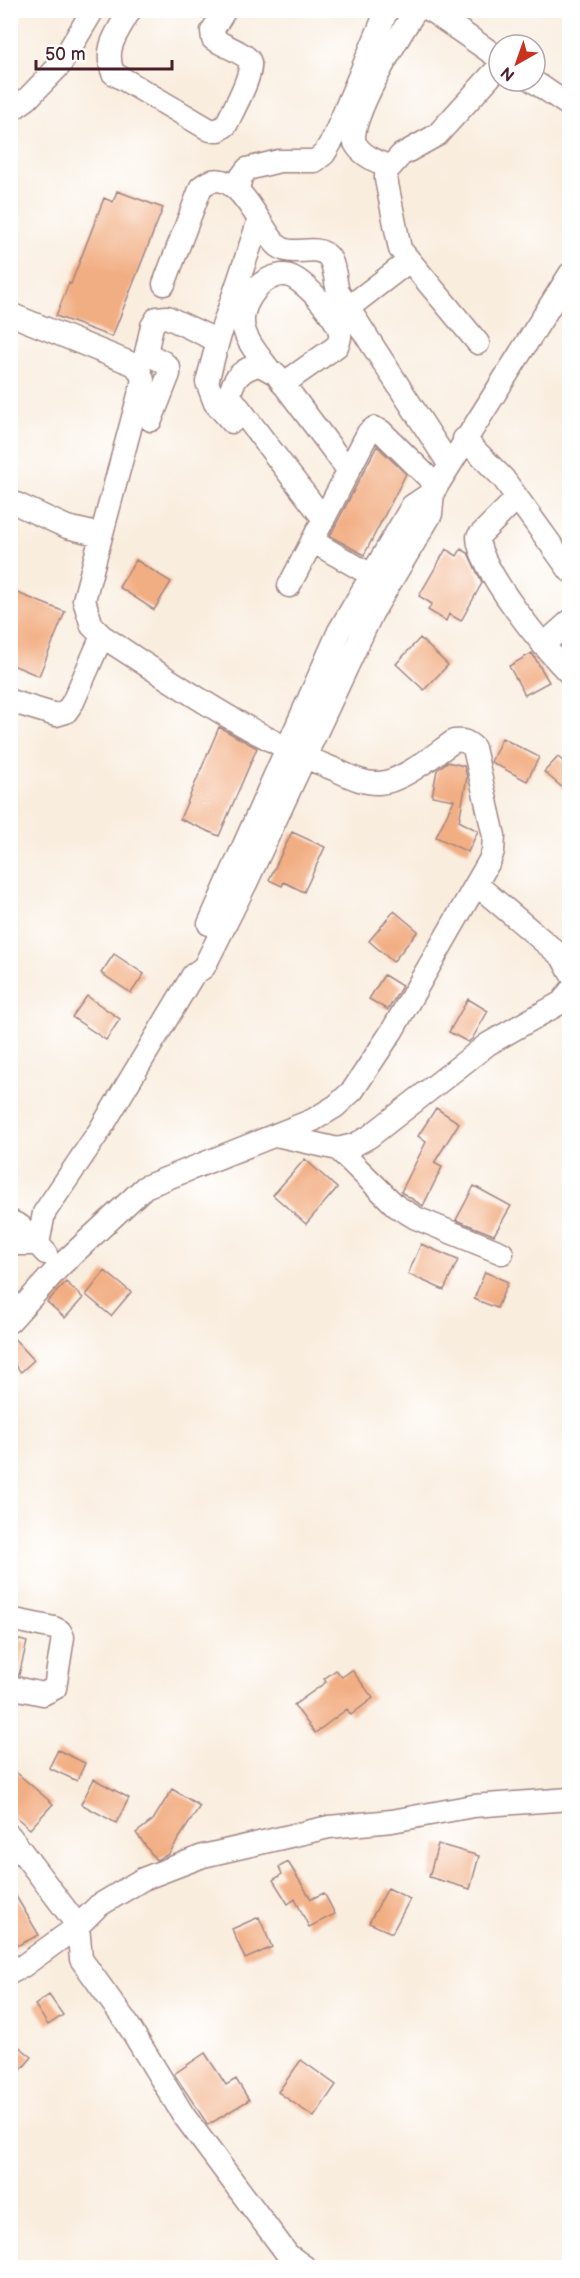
<svg xmlns="http://www.w3.org/2000/svg" width="580" height="2278" font-family="'Balsamiq Sans',sans-serif">
<style>
.building{fill:#f2ae83}
.lines{fill:none;stroke-linecap:round;stroke-linejoin:round}
.minor-casing{stroke:#a28684;stroke-width:25}
.minor{stroke:#fff;stroke-width:22}
</style>
<rect width="100%" height="100%" fill="#fff"/>
<filter id="ink" filterUnits="userSpaceOnUse"><feTurbulence type="fractalNoise" baseFrequency=".0167" numOctaves="2"/><feDisplacementMap in="SourceGraphic" scale="12" xChannelSelector="R" yChannelSelector="G"/><feConvolveMatrix kernelMatrix="1 2 1 2 8 2 1 2 1" color-interpolation-filters="sRGB"/></filter>
<filter id="wash" filterUnits="userSpaceOnUse"><feTurbulence type="fractalNoise" baseFrequency=".008" numOctaves="4" result="noise"/><feDisplacementMap in="SourceGraphic" scale="24" xChannelSelector="R" yChannelSelector="G"/><feGaussianBlur stdDeviation="1.35" result="paint"/><feColorMatrix in="noise" values="0 0 0 0 0 0 0 0 0 0 0 0 0 0 0 0 0 1.4 0 .05"/><feComposite in="paint" operator="in"/></filter>
<g filter="url(#wash)">
<rect width="100%" height="100%" fill="#f9edde"/>
<g id="blocks">
<path class="building" d="M117,191L163,208L112,337L56,316L69,283L71,284L104,198L113,202Z
M377,446L406,474L364,555L330,536Z
M446,549L457,556L461,549L468,553L482,583L461,621L449,614L446,621L428,610L432,604L419,596Z
M136,560L171,582L154,610L119,587Z
M10,590L65,612L39,676L10,664Z
M420,638L448,665L424,690L396,664Z
M532,653L549,682L525,695L509,666Z
M219,727L257,748L219,836L180,819Z
M502,738L539,757L527,781L491,762Z
M558,757L570,767V794L544,772Z
M447,762L464,766L467,777L459,821L478,831L468,852L436,837L454,800L432,796L437,770Z
M292,832L325,847L304,892L284,882L282,886L269,880Z
M394,911L418,931L393,962L369,941Z
M114,954L144,974L131,993L101,973Z
M384,975L402,986L388,1010L369,999Z
M87,996L120,1019L106,1040L72,1017Z
M468,999L488,1011L472,1039L468,1042L449,1032Z
M436,1108L459,1123L434,1163L442,1167L423,1206L401,1192L426,1142L418,1136Z
M305,1159L337,1188L306,1224L273,1195Z
M474,1186L511,1206L494,1235L456,1220Z
M421,1244L458,1260L444,1290L408,1274Z
M105,1271L131,1292L111,1316L86,1295Z
M485,1272L508,1282L497,1308L474,1299Z
M66,1282L83,1298L65,1318L47,1302Z
M10,1334L34,1360L21,1372L10,1360Z
M10,1637L27,1642L19,1675L10,1674Z
M336,1670L342,1677L352,1670L373,1698L351,1715L347,1709L315,1733L294,1705L326,1682L324,1679Z
M58,1750L85,1763L77,1781L49,1768Z
M10,1767L53,1804L30,1829L10,1812Z
M94,1779L129,1798L116,1823L81,1804Z
M172,1789L200,1806L169,1854L156,1860L136,1833L153,1820Z
M438,1844L479,1856L470,1889L429,1877Z
M288,1862L311,1899L324,1893L335,1914L309,1927L295,1899L288,1904L273,1880L282,1874L279,1867Z
M10,1886L39,1935L10,1949Z
M388,1888L410,1899L392,1933L369,1923Z
M259,1917L272,1947L245,1959L232,1929Z
M49,1995L63,2015L48,2025L35,2005Z
M10,2039L32,2057L10,2083Z
M205,2053L226,2085L236,2079L249,2100L208,2125L174,2074Z
M301,2060L336,2085L314,2117L278,2092Z"/>
</g>
</g>
<g filter="url(#ink)">
<use href="#blocks" fill-opacity="0" stroke="#a28684" stroke-width="1.5"/>
<g class="lines">
<g class="minor-casing">
<path id="minor" d="M130,10C118,32 103,47 113,73L210,130H219L226,125C231,114 256,70 249,60C244,53 221,44 213,39L212,31L225,10
M430,10L499,58
M533,81L570,106
M10,111L27,99L60,65L93,10
M389,166C377,162 361,155 355,143C346,122 402,31 416,10
M238,190L241,177L247,169L279,161H315L324,154L333,139L387,10
M164,284L201,187C235,159 259,227 276,244C291,260 314,242 328,256C335,264 335,281 338,292L449,464
M348,308L409,261
M10,314L135,365L140,372L143,380L84,600L92,626L102,636C177,685 252,737 336,770C349,776 364,784 379,783C402,782 435,754 454,741C463,740 467,741 474,748L494,836L493,851L490,860L392,1031L353,1090L336,1106L313,1120L145,1187L59,1267L10,1321
M478,343L400,249L386,179V172L401,155L437,135L499,67
M268,368C246,339 230,321 257,288C262,281 277,274 285,275C301,275 338,318 340,333C341,338 339,342 337,346L283,384
M151,420L169,374V368L163,362L146,353L152,326L157,318L167,317L218,341
M232,422L215,403L207,382L218,341L259,220
M464,439L503,478L570,571
M517,498L478,537C478,568 546,651 570,674
M10,501L67,527L101,535
M323,518L230,396C232,378 243,368 260,365L276,374L348,470
M312,541L371,575
M289,586L368,433L374,428L381,431L437,486
M543,645L570,621
M10,701L56,715L66,712L73,702L102,636
M476,884L562,957L570,972
M209,924L339,631L412,506L433,492
M276,1135L338,1149L354,1145L369,1137L488,1044L562,1002L570,991
M338,1149L396,1206L416,1218L502,1253
M10,1221L20,1226L46,1253
M10,1241L16,1244H38
M38,1244L44,1213L100,1130L193,975L204,967L246,883L372,613L431,514L433,492L570,274
M10,1619L54,1628L60,1631L63,1637L55,1688L43,1694L10,1687
M10,1836L78,1926L81,1959L127,2023L184,2116L288,2255L306,2268
M10,1973L23,1966L78,1926L98,1906L143,1879L203,1856L329,1827L392,1821L473,1806L570,1799"/>
</g>
<use href="#minor" class="minor"/>
</g>
</g>
<rect width="580" height="2278" fill="none" stroke="#fff" stroke-width="36"/>
<g transform="translate(517 63) rotate(220)"><circle r="28" fill="#ffffff" stroke="#b7a5aa" stroke-width="1.5"/>
<path d="M0-4.5L10 22L0 15L-10 22Z" fill="#c8321e"/>
<text y="-9" font-size="16" font-weight="bold" text-anchor="middle" fill="#4a1f2b">N</text>
</g>
<path d="M36 60v9h136v-9" fill="none" stroke="#4a1f2b" stroke-width="3"/>
<text x="45" y="60" font-size="18" fill="#4a1f2b" stroke="#ffffff" stroke-width="4.5" paint-order="stroke">50 m</text>
</svg>
